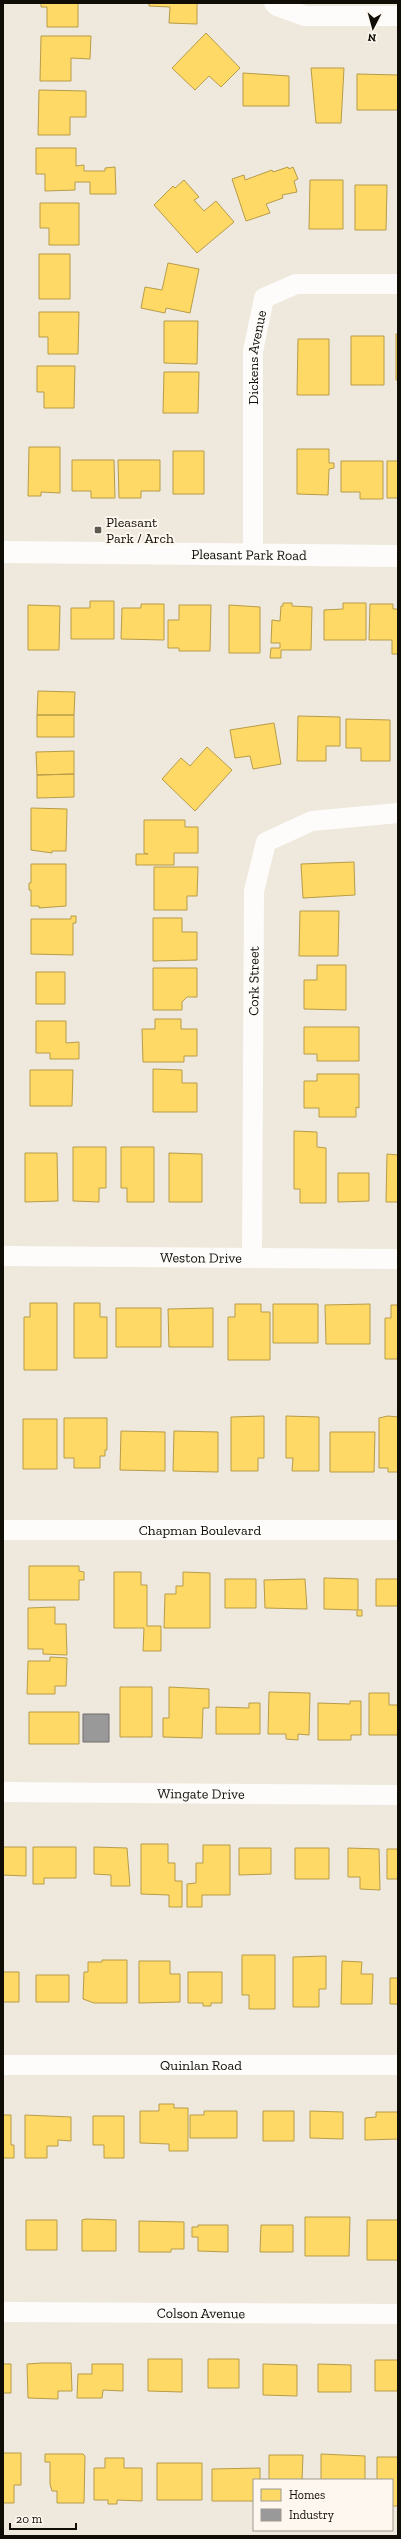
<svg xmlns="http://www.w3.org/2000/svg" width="401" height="2539" font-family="'Zilla Slab',serif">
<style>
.homes{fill:#ffd966;stroke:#b79c49}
.industry{fill:#999;stroke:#706f6d}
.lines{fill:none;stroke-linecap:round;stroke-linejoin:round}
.minor{stroke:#fdfcfa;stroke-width:20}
.tertiary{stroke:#fdfcfa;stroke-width:22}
.poi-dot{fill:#5e5951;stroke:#fdf7ef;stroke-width:1.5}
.labels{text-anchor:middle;stroke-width:4;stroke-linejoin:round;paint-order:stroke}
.street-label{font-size:14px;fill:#100c06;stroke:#fdf7ef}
.poi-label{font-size:14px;fill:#100c06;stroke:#fdf7ef;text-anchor:start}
</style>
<rect width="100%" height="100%" fill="#efe8dc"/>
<path class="homes" d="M41,3H78V27H47V7H41Z
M149,3H197V24L169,23L170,7L149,6Z
M206,33L240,68L221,87L209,76L195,90L172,68Z
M41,36H91L90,59L71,58V81H40Z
M311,68H344L341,123H316Z
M243,73L289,76V106H243Z
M357,74L398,75V110H357Z
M39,90L86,91V117H70V135H38Z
M36,148H76V166L84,165V171H105V168L115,167L116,194H90V182H75V190L45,191V174H36Z
M288,167L289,169L293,167L298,179L294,181L297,192L282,195L283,198L266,204L270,213L246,221L232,179L244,175L245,180L272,170L273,172Z
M184,180L199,197L194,200L204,211L216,201L234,222L197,253L154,205L173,186L175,188Z
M310,180H343V229H309Z
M355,185H387L386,230H355Z
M40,203H79V245H49V228H40Z
M39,254H70V299H39Z
M168,263L199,269L190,313L166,308L165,313L141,308L145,287L162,290Z
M39,312H79L78,354H48V337H39Z
M164,321H198L197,364L164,363Z
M396,334H398V380H396Z
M351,336H384V385H351Z
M298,339H329V395H297Z
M37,366H75L74,408H44V392H37Z
M164,372H199L198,413H163Z
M29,447H60V493L41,492V496H28Z
M297,449H329V463H334V468L329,469L328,495L297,494Z
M173,451H204V494H173Z
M72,460H114L115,498H91V491H72Z
M118,460H160V491H141V498H119Z
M341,461H383V499H360V492H341Z
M387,461H398V498H387Z
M90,601H114V639H71V608H90Z
M283,603H292V606L312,607L311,650H281V658H270L271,648H280V643H271L272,620L280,621L281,606H283Z
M343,603H366V640H324V610L343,609Z
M141,604H164V640L121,639L122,608H141Z
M370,604H393V609H398V654H392V640H369Z
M28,605L60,606L59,650H28Z
M179,605H211L210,651H179V648H168V620H179Z
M229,605L260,607V653H229Z
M38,691L75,692L74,715H37Z
M37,715H74V737H37Z
M298,716L340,717V746H326V761H297Z
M346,719L390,720V761H361V748H346Z
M274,723L281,764L253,769L250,756L235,758L230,730Z
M207,747L232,770L195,811L162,779L181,758L190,766Z
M74,751V774L37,775L36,752Z
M74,774V797L37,798V775Z
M31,808L67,809L66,851H52V853L31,850Z
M144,820H185V827H198V853H174V865H136V854H148L144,853Z
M354,862L355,895L303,898L301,864Z
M31,864H66V906L39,908V906H31V890H29V883H31Z
M154,867H198L197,896H187V910H154Z
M300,911H339L338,956H299Z
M71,916H76V923H73V955L31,954V919H71Z
M153,918H182V932H197V960L153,961Z
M317,965H346V1010L304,1009V980H317Z
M153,968H197V997H187L182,1002V1010H153Z
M36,972H65V1004H36Z
M155,1019H181V1029H197V1056H184V1062H143L142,1029H155Z
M36,1021H66V1043L79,1042V1059H50V1053H36Z
M304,1027H359V1061H317V1054H304Z
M153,1069L182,1070V1083H197V1112H153Z
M30,1070H73L72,1106H30Z
M317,1074H359V1108L356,1107V1117H319V1108H304V1081H317Z
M294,1131L317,1132V1147L326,1148V1203H300V1189H294Z
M73,1147H106V1188H99V1202L73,1201Z
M121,1147H154V1202H127V1188H121Z
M25,1153H57L58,1201L25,1202Z
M169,1153L202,1154V1202H169Z
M387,1154L398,1155V1202H386Z
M338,1173H369V1201L338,1202Z
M30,1303H57V1370H24V1317H30Z
M74,1303H100V1317H107V1358H74Z
M235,1304H261V1312H270V1360H228V1317H235Z
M273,1304H318V1343H273Z
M370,1304V1344H326L325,1305Z
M391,1305H398V1359H385V1318H391Z
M116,1308H161V1347H116Z
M213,1308V1347H169L168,1309Z
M264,1416V1458H258V1471H231V1417Z
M286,1416L319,1417V1471H292L293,1458H286Z
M388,1416L398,1417V1472H388V1468H379V1418Z
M64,1418H107V1450H105V1456H100V1468H74V1458H64Z
M23,1419H57V1469H23Z
M121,1431L165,1432V1471L120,1470Z
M174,1431L218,1432V1472L173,1471Z
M330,1432H375L374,1472H330Z
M29,1566H79V1571L84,1572V1580H79V1600H29Z
M114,1572H141V1585H147V1626H161V1651H143L144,1628H114Z
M183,1572L210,1573V1628H164L165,1594H176V1586H183Z
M324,1578L358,1579V1610H362V1616H357V1610L324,1609Z
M225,1579H256V1608H225Z
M305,1579L307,1609L265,1608L264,1580Z
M376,1579H398V1606H376Z
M55,1607V1624H66L67,1655L43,1654V1649H28V1608Z
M50,1657L67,1658L66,1686H55V1694H27L28,1661H50Z
M120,1687H152V1737H120Z
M169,1687L209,1689V1708H203L202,1738L163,1737V1718H169Z
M269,1692L310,1693L309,1735L298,1734V1740L286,1739V1734H268Z
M369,1693H389V1705H398V1735H369Z
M350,1701H361V1735H351V1740H318V1703L350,1704Z
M249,1703H260V1734H216V1707L249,1708Z
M29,1712H79V1744H29Z
M141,1844H168V1863H175V1881H182V1907H169V1895L141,1894Z
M203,1845H230V1895H202V1907H187V1884L196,1883V1863H203Z
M3,1847H26V1876L3,1875Z
M33,1847H76V1878H44V1884H33Z
M94,1847L127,1848L130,1886H111V1875L94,1874Z
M239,1848H271V1874L239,1875Z
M295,1848H329V1879H295Z
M348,1848L379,1849L380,1890L360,1889V1877H348Z
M387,1849H398V1879H387Z
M242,1955H275V2009H249V1995H242Z
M326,1956V1989H319V2007H293V1957Z
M102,1960H127V2003H94L83,1999L84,1972H88V1962H102Z
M139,1961H170V1974H180V2002L139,2003Z
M342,1961L362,1962L361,1974H373L372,2004H341Z
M3,1972H19V2002H3Z
M188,1972H222V2003H211V2006H203V2003H188Z
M36,1975H69V2002H36Z
M390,1978H398V2004H390Z
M159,2104H174V2108H188V2151H169V2144L140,2143V2111H159Z
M204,2111H237V2138H190V2115H204Z
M263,2111H294V2141H263Z
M310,2111L343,2112V2139L310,2138Z
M376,2112H398V2139L365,2140V2118L376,2117Z
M3,2115H11V2145H14V2158H3Z
M25,2115L71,2117V2141L58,2140V2146H47V2158H25Z
M93,2116H124V2158H104V2145H93Z
M305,2217H350L349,2256H305Z
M86,2219L116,2220V2251H82V2220Z
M26,2220H57V2250H26Z
M367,2220H398V2260H367Z
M139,2221L184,2222V2249H171V2252H139Z
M198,2225H228V2252L198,2251V2237H192V2227H198Z
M261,2225H293V2252H260Z
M148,2359H182V2392L148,2391Z
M208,2359H239V2388H208Z
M375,2360H398V2391H375Z
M42,2363H71L72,2391H58V2399L28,2398L27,2364Z
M3,2364H11V2393H3Z
M92,2364H123V2391L103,2390L102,2398H77L78,2374H92Z
M263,2364L297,2365V2396L263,2395Z
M318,2364L351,2365V2392H318Z
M3,2453H21V2485H14V2503H3Z
M45,2454H83L85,2456L84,2503H57V2491H52L50,2484V2462H45Z
M321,2454L365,2456V2480H321Z
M269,2455H303L302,2480H269Z
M377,2457H398V2506H392V2480H377Z
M105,2458H124V2468H142V2501L117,2500V2504H108V2500H94V2468H105Z
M157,2463H202V2500H157Z
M260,2468V2480H254V2501H212V2469Z"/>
<path class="industry" d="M83,1714H109V1742H83Z"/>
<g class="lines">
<g class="minor">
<path d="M274,3L277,6L305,16H398"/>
<path id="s1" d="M253,554V351L264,298L296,284H398"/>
<path id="s2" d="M3,1256L398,1259"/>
<path id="s3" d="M252,1258L254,891L266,842L312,821L398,813"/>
<path id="s4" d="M3,1530H398"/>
<path id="s5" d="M3,1792L398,1795"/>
<path id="s6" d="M3,2065H398"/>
<path id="s7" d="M3,2312L398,2314"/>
</g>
<path class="tertiary" id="s8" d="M3,552L398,556"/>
</g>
<rect class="poi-dot" x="94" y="526" width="8" height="8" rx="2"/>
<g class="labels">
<g class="street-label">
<text dy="5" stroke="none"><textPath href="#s1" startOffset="197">Dickens Avenue</textPath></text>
<text dy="5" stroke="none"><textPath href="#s8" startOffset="246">Pleasant Park Road</textPath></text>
<text dy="5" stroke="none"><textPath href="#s3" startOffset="277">Cork Street</textPath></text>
<text dy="5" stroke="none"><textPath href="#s2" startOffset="198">Weston Drive</textPath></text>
<text dy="5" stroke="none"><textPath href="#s4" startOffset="197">Chapman Boulevard</textPath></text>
<text dy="5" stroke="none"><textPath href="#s5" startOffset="198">Wingate Drive</textPath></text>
<text dy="5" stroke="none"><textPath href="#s6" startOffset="198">Quinlan Road</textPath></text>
<text dy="5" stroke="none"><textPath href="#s7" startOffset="198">Colson Avenue</textPath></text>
</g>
<g class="poi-label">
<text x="106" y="527">Pleasant<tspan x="106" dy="16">Park / Arch</tspan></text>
</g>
</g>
<rect width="401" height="2539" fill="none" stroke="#100c06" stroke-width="8"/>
<rect x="253" y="2479" width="140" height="52" fill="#fdf7ef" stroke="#9e9992"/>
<rect x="261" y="2489" width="20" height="12" fill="#ffd966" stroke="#9e9992"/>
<text x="289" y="2499" font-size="12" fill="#100c06">Homes</text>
<rect x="261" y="2509" width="20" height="12" fill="#999999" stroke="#9e9992"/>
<text x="289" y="2519" font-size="12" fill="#100c06">Industry</text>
<g transform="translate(373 28) rotate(186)" stroke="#fdf7ef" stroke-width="3" paint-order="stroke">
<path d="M0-3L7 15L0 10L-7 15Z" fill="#100c06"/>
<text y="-6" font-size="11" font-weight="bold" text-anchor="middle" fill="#100c06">N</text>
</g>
<path d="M10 2523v6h66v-6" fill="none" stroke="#100c06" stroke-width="2"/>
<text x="16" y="2523" font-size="12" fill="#100c06" stroke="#fdf7ef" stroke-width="3" paint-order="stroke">20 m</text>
</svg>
